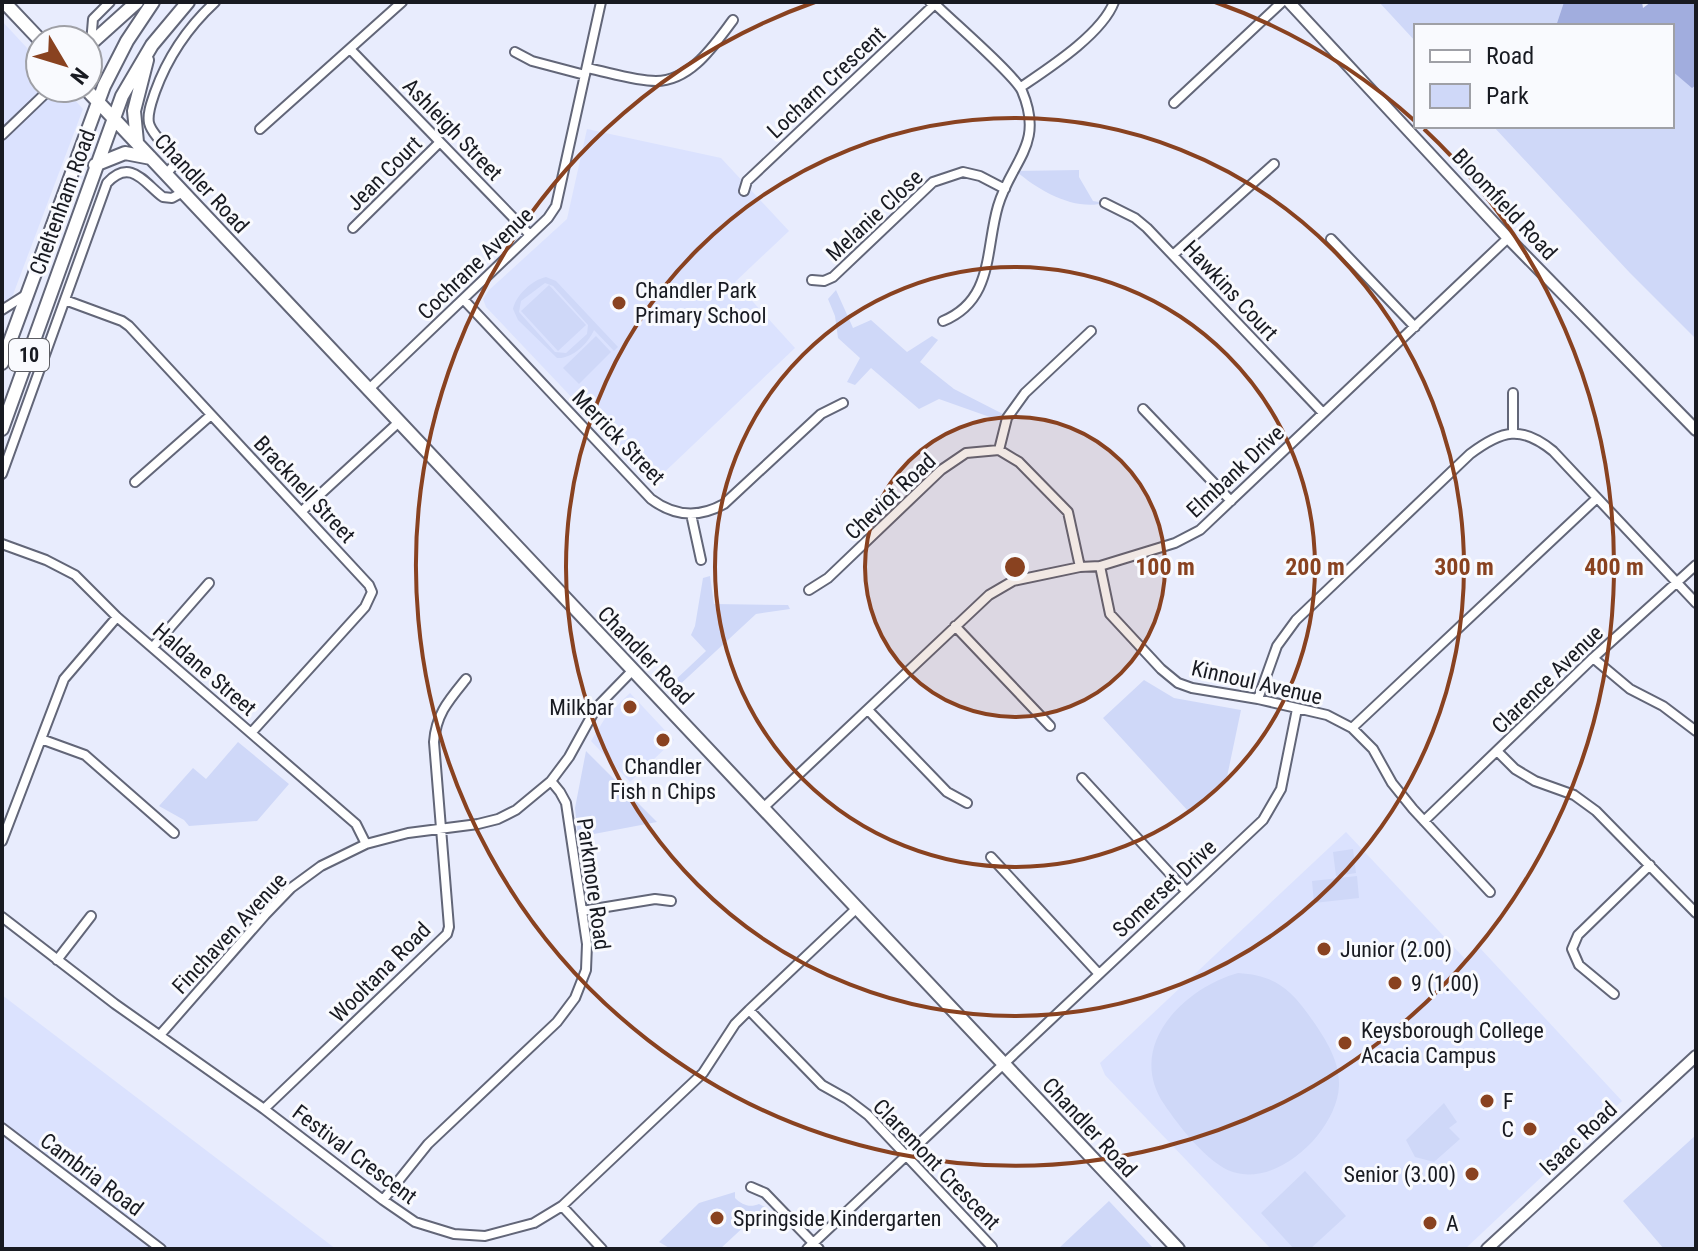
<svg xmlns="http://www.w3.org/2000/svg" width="1698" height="1251" font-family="'Roboto Condensed',sans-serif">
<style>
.built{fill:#dbe2fe}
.green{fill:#cfd8f8;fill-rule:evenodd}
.water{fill:#a1adde}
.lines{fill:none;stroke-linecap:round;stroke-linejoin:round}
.minor-casing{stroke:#626678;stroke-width:12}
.tertiary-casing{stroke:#626678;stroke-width:14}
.primary-casing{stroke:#626678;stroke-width:16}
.minor{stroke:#fff;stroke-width:8}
.tertiary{stroke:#fff;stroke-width:10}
.primary{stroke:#fff;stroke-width:12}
.ring{fill:none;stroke:#894220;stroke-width:4}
.poi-dot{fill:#894220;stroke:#f9fafe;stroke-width:3}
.labels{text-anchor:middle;stroke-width:6;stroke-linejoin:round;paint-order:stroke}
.shield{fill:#f9fafe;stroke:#5c5d63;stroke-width:2}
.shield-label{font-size:20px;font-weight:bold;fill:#181a21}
.street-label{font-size:22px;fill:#181a21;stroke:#f9fafe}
.poi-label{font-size:22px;fill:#181a21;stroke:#f9fafe;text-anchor:start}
.centre{fill:#894220;stroke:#f9fafe;stroke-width:4}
.ring-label{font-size:24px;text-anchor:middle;font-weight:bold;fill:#894220;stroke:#f9fafe;stroke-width:6;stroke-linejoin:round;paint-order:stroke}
</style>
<rect width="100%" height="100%" fill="#e8ecfd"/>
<path class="built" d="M2,21L40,62V88H64L83,109L2,324Z
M587,129L721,158L789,231L735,282L795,348L653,483L486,307L483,299L489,290L567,219Z
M630,693L674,740L630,782L591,741L607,715Z
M1346,832L1466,960L1479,947L1622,1101L1465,1249H1271L1105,1075L1100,1063Z
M2,995L336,1249H2Z"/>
<path class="green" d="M1379,2H1564L1556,26H1416V42Z
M1672,71L1692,87L1696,85V339L1630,273L1493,126H1672Z
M1079,170V177L1093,201L1105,203C1074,211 1039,191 1016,171Z
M546,277L556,281L618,347L614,351L594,330C588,344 572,359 557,358L518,320L513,309C516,295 532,280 546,277ZM545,283L553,286L588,325L587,334L566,353L555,352L519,312L521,301Z
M549,285L586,325L558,351L521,311Z
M836,290L853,328L871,320L907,352L932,336L938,340L920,362L954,389L1003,414L1001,421L939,399L919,409L871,368L855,385L847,382L860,358L838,338L835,316L828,299Z
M596,336L611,352L579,384L563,368Z
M710,576L714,604L788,605L790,609L756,614L675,689L671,684L706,651L691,635L695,626L703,578Z
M1144,680L1174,698L1241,710L1227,777L1189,812L1103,718Z
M238,742L289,784L257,821L189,826L184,820L159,806L193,768L206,779Z
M586,751L657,822L578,837L575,808Z
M1353,849L1356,873L1336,876L1333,852Z
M1357,876L1359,898L1314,903L1312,881Z
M1238,973C1272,975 1289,987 1308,1014C1323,1035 1340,1059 1339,1086C1337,1130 1279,1187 1233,1172C1208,1164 1178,1125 1164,1104C1125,1046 1184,988 1238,973Z
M1444,1103L1457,1122L1449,1128L1460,1139L1434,1162L1415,1157L1406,1140Z
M1696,1135V1249H1664L1623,1201Z
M1305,1171L1346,1216L1310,1249H1294L1261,1213Z
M735,1192V1198C742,1205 750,1208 759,1204L765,1207L720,1249H671L659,1242L699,1203Z
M1109,1201L1154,1249H1058Z"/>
<path class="water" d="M1564,2H1642L1643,8L1651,2H1696V85L1692,88L1672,71V26H1556Z"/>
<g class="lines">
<g class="minor-casing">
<path id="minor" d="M930,2L935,4C951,20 1015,75 1022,91C1045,145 1011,161 998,206C985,250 994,300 943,321
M91,43L93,19L110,2
M350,49L530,235
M515,52L532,61L585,75
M587,68C608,72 634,81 656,81C691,81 714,45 733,20
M1021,87C1049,68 1102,34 1114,2
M1174,103L1282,2
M260,129L402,2
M2,135L51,88
M166,174L176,163V157C168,148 152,135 149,123C147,113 152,101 155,92C168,56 187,28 215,2
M744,191L747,181L937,2
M1105,203L1135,218L1147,228L1323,413
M353,228L440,142
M1331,239L1415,327
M1173,255L1274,164
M812,280L824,281L833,277L933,182L963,172L980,176L1005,189
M65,300L122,321L129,326L369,585L372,592L365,607L251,733
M464,300L651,499C675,517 699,518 724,504L821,414L843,403
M2,310L27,294
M369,389L548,218L556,206L601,2
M1513,393V432
M1143,409L1231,501
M999,450L1007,418L1025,393L1091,331
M2,474L107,183C131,157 145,184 163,197L172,198L183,192
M135,482L211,415
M302,511L400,421
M691,514L701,560
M2,544L46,560L75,575L117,617L356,824L366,844
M1100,566L1110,614L1161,669L1178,683L1192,688L1258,699L1327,715L1352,728L1373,749L1392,783L1413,809L1490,892
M809,590L828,578L941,470L966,453L999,450L1019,462L1068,512L1080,567
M955,626L1050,726
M153,647L209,583
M1593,658L1630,689L1663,706L1696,731
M1258,699L1277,646L1296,620L1470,454C1502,430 1521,425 1553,451L1696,603
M869,711L947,792L967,803
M1352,728L1597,498
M41,739L85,755L174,833
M1498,752L1515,769L1535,781L1574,795L1596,811L1696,913
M1082,778L1186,891
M763,808L989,595L1013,581L1080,567L1100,566L1175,543L1200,530L1508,238
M1424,821L1593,658L1696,565
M2,841L64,679L117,617
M991,857L1099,974
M582,911L655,899L671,901
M2,917L115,1004L264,1109L383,1200L415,1222L454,1234L485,1236L534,1223L562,1206L703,1073L735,1024L749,1010L857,908
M57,960L91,916
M1614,994L1579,965L1572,949L1578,935L1650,865
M749,1010L822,1085L847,1099L868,1115L992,1247
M160,1035L265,915L291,888L321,866L366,844L408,833L478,824L498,819L516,810L551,781
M264,1109L447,934L449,927L434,742C436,714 449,700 466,679
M2,1128L161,1249
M751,1187L765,1193L819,1249
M383,1200L428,1144L557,1022L575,998L586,970L587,944L566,803L560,792L551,781L569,757L596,708L632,671
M562,1206L602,1249
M807,1249L1263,820L1281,789L1297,709"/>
</g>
<g class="tertiary-casing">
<path id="tertiary" d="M1289,2L1508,238L1696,430
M1487,1249L1696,1056"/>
</g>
<g class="primary-casing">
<path id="primary" d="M4,2L40,40
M88,46L137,2
M85,88L1178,1249
M137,142L134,111L147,60
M95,165L125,153L151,158
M2,363L104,86L127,41L153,2
M2,429L122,96L152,45L188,2"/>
</g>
<use href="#minor" class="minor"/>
<use href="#tertiary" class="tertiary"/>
<use href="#primary" class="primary"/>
</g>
<circle cx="1015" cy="567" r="150" fill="#894220" fill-opacity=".12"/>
<g class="ring">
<circle cx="1015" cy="567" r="150"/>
<circle cx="1015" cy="567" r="300"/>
<circle cx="1015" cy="567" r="449"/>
<path d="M1215 2A599 599 0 0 1 1416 122M1424 129A599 599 0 1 1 815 2"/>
</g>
<g class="poi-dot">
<circle cx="619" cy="303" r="8"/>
<circle cx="630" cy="707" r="8"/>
<circle cx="663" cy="740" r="8"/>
<circle cx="1324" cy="949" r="8"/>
<circle cx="1395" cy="983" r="8"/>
<circle cx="1345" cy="1043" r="8"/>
<circle cx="1487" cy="1101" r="8"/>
<circle cx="1530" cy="1129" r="8"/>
<circle cx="1472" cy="1174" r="8"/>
<circle cx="717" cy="1218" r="8"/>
<circle cx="1430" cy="1223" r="8"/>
</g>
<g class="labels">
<rect class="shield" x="9" y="339" width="40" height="32" rx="6"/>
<g class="shield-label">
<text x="29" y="362">10</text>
</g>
<g class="street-label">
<text transform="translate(826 82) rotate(-43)" y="8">Locharn Crescent</text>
<text transform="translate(453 129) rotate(46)" y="8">Ashleigh Street</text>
<text transform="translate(384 173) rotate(-45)" y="8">Jean Court</text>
<text transform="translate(202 183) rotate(47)" y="8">Chandler Road</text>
<text transform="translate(62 202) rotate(-70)" y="8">Cheltenham Road</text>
<text transform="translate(1505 204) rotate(47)" y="8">Bloomfield Road</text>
<text transform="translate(874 215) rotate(-43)" y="8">Melanie Close</text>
<text transform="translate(475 263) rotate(-44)" y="8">Cochrane Avenue</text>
<text transform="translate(1231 290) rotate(47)" y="8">Hawkins Court</text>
<text transform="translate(619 437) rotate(46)" y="8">Merrick Street</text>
<text transform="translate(1235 471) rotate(-43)" y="8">Elmbank Drive</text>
<text transform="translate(305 489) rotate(47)" y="8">Bracknell Street</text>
<text transform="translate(890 496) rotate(-43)" y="8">Cheviot Road</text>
<text transform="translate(646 655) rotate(46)" y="8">Chandler Road</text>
<text transform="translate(205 669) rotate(41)" y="8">Haldane Street</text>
<text transform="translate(1547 679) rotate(-44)" y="8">Clarence Avenue</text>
<text transform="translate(1257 682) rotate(13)" y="8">Kinnoul Avenue</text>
<text transform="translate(594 884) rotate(82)" y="8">Parkmore Road</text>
<text transform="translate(1164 888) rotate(-43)" y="8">Somerset Drive</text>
<text transform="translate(229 933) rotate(-47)" y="8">Finchaven Avenue</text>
<text transform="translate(380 972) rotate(-45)" y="8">Wooltana Road</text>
<text transform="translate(1090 1127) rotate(47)" y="8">Chandler Road</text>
<text transform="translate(1578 1138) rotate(-43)" y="8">Isaac Road</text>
<text transform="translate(355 1154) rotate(37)" y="8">Festival Crescent</text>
<text transform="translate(937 1164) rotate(46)" y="8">Claremont Crescent</text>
<text transform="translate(92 1174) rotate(37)" y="8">Cambria Road</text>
</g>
<g class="poi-label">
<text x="635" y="298">Chandler Park<tspan x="635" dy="25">Primary School</tspan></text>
<text x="614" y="715" text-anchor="end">Milkbar</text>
<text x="663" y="774" text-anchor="middle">Chandler<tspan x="663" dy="25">Fish n Chips</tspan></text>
<text x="1340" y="957">Junior (2.00)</text>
<text x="1411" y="991">9 (1.00)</text>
<text x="1361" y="1038">Keysborough College<tspan x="1361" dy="25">Acacia Campus</tspan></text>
<text x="1503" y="1109">F</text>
<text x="1514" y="1137" text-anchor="end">C</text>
<text x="1456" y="1182" text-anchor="end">Senior (3.00)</text>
<text x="733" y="1226">Springside Kindergarten</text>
<text x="1446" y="1231">A</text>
</g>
</g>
<circle cx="1015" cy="567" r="12" class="centre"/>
<g class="ring-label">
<text x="1165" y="575">100 m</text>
<text x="1315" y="575">200 m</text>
<text x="1464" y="575">300 m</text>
<text x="1614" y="575">400 m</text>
</g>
<rect width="1698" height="1251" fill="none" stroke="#181a21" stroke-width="8"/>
<rect x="1414" y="24" width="260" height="104" fill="#f9fafe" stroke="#9fa0a6" stroke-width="2"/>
<rect x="1430" y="50" width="40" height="12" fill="#ffffff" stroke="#9fa0a6" stroke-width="2"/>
<text x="1486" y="64" font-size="24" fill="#181a21">Road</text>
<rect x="1430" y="84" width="40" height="24" fill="#cfd8f8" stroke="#9fa0a6" stroke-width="2"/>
<text x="1486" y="104" font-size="24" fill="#181a21">Park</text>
<g transform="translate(64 64) rotate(128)"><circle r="38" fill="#f9fafe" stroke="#9fa0a6" stroke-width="2"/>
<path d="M0-6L14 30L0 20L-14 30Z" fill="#894220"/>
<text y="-12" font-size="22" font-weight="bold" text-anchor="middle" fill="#181a21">N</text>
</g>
</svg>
